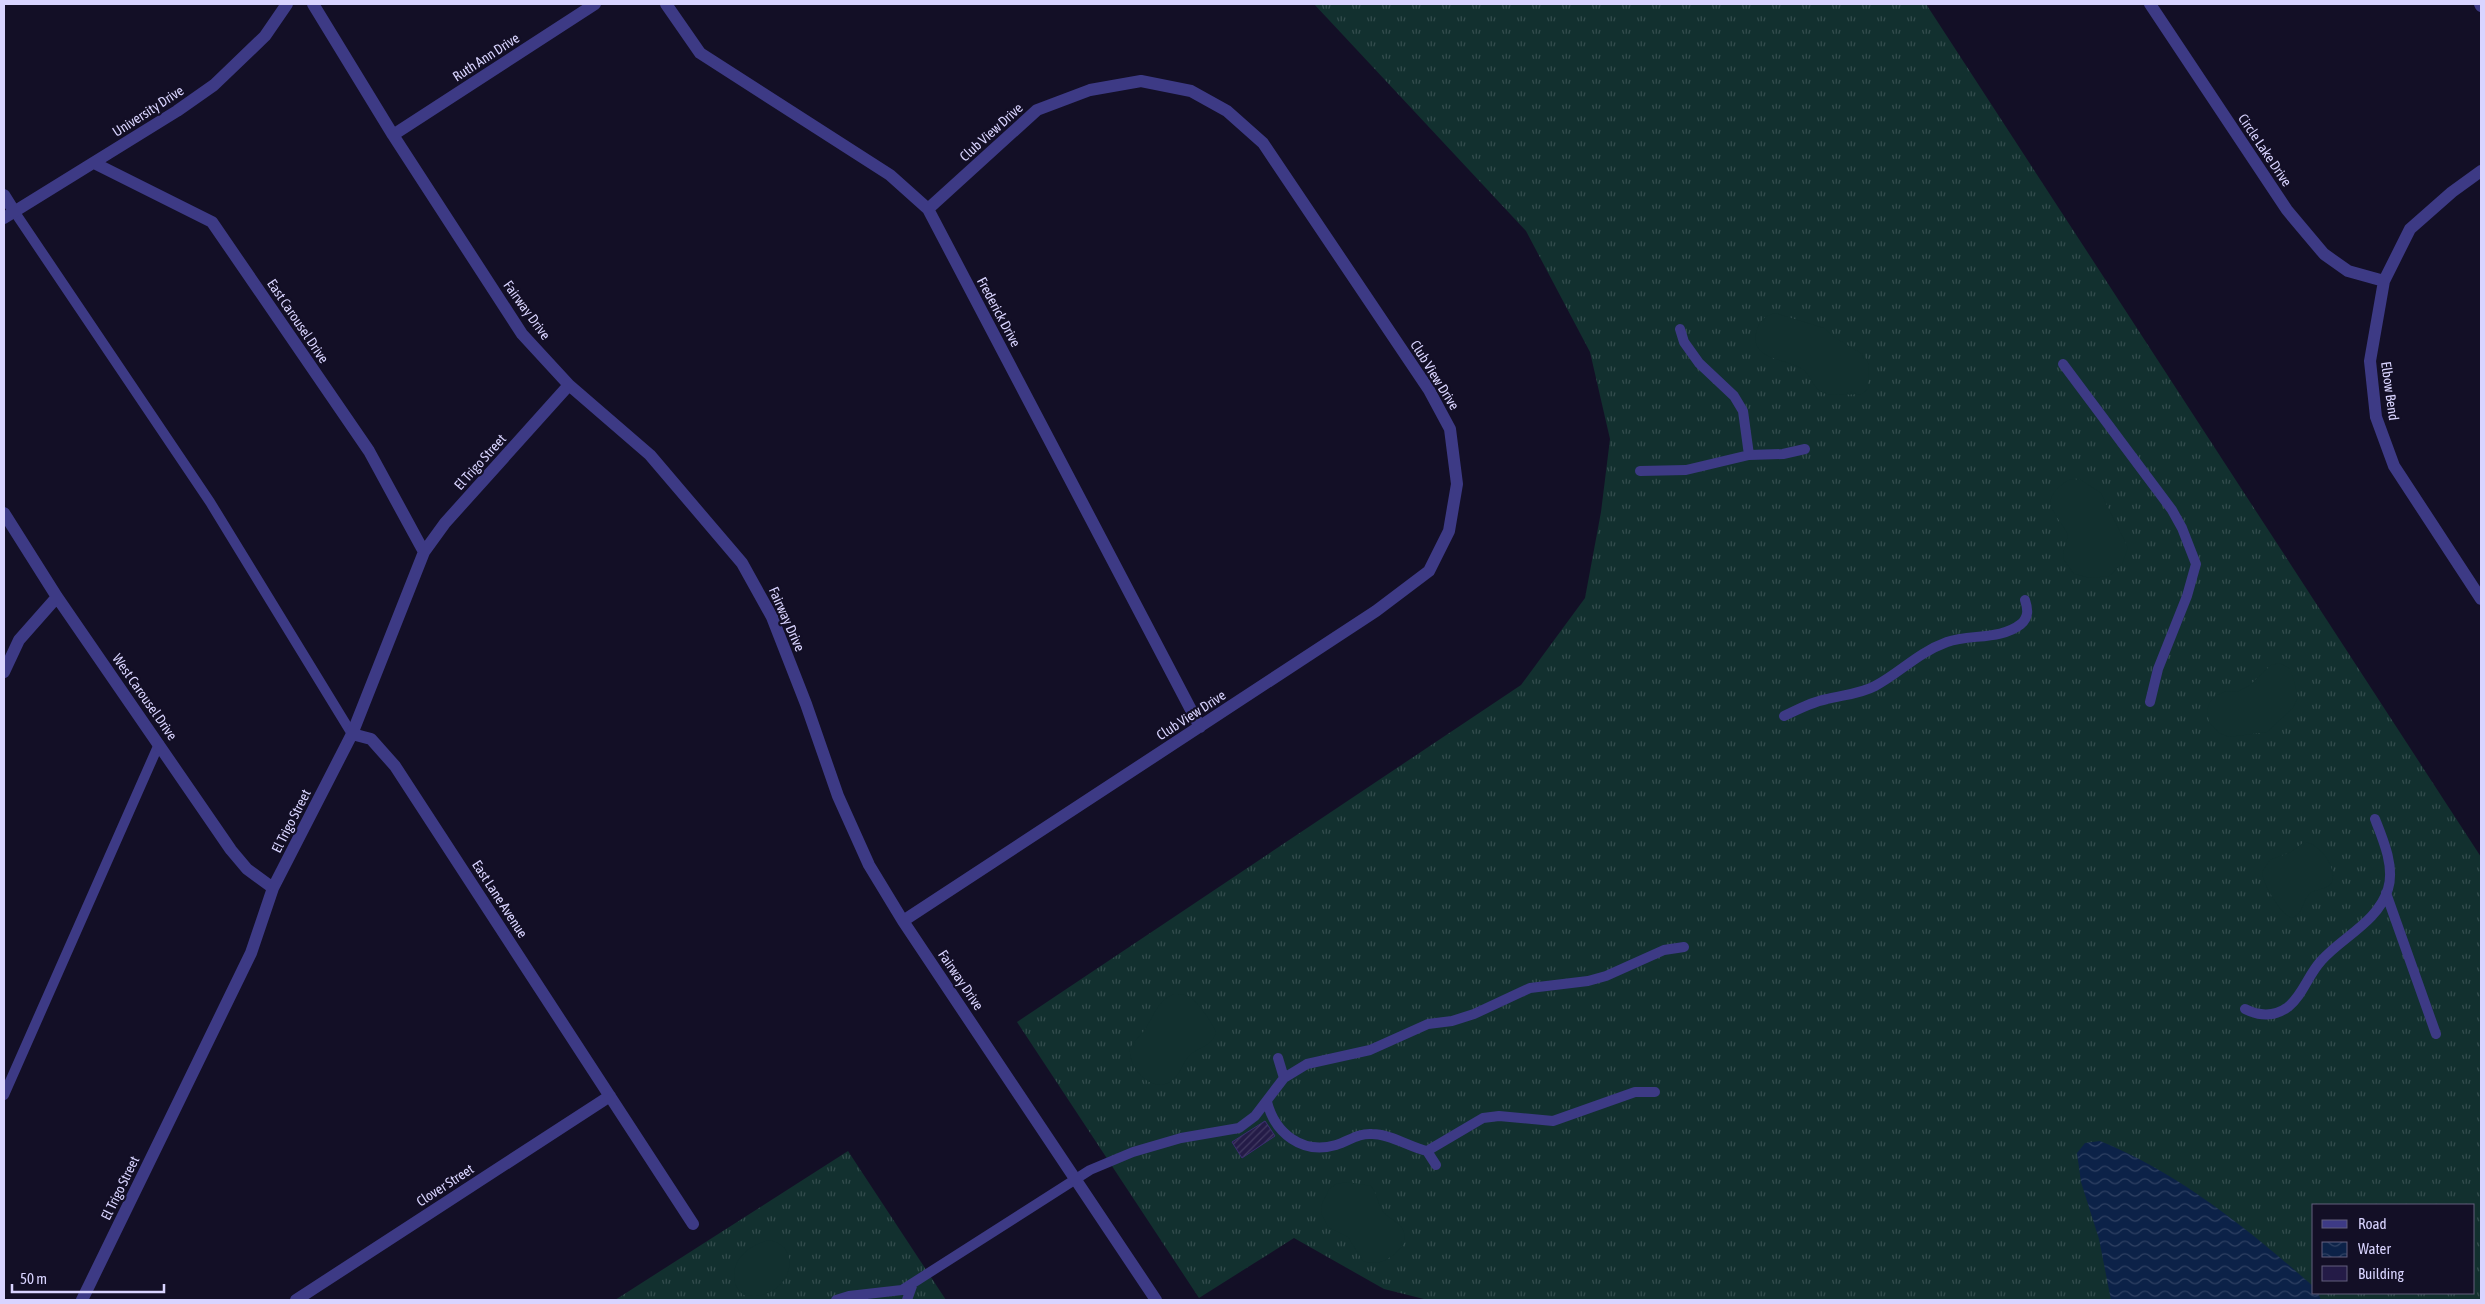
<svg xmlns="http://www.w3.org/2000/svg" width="2485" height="1304" font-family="'Asap Condensed',sans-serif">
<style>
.grass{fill:url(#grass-tufts);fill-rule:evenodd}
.pitch{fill:#12302f}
.water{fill:url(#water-waves)}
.building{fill:url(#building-hatch);stroke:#3b2d73}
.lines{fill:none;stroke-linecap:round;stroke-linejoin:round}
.lane{stroke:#3d3a85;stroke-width:10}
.street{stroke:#3d3a85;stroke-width:12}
.labels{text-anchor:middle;stroke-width:4.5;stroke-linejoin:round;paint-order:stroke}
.street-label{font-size:14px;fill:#d9d4ff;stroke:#130f26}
</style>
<defs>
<pattern id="grass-tufts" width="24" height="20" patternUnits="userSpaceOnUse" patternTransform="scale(1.25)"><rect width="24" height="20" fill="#12302f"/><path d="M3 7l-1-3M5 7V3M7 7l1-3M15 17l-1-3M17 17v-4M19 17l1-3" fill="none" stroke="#344d4e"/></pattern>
<pattern id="water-waves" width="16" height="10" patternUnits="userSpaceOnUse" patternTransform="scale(1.25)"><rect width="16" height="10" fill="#0c2248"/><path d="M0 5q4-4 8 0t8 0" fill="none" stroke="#2f4163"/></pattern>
<pattern id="building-hatch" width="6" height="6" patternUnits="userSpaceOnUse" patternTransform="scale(1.25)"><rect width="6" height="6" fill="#241b47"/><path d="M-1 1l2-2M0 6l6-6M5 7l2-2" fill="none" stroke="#433b63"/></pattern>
</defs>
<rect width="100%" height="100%" fill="#130f26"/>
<path class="grass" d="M1314,4H1926L2481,857V1300H1428L1384,1289L1294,1238L1199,1298L1017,1022L1521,685L1585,598L1601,512L1610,439L1590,352L1526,231ZM2314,1205H2474V1293H2314Z
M848,1151L946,1300H615Z"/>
<path class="pitch" d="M1775,313L1824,328L1834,337L1864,355L1869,365L1868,389L1862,394C1851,394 1838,396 1827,394C1814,392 1812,377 1804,370C1789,358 1747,361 1757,330C1760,320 1765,316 1775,313Z
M2072,479L2081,480L2101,493L2128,548L2122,564L2109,576L2091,578L2074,574L2064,560L2063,554L2068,535C2062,519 2041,507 2056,490C2061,485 2065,481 2072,479Z
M2280,663L2290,669L2294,681L2298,697L2293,708L2267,732L2229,737L2219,733L2209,722L2207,710L2210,702L2217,695L2224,692L2239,691L2250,685L2271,665Z
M2304,842C2318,842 2338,868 2332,882C2329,889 2318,889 2312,892C2301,899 2305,915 2291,918C2280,913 2263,884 2262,872L2270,860L2291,852Z
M1174,994C1180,994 1184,994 1190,997C1196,1000 1214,1025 1216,1032C1212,1046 1202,1046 1191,1054C1182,1062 1181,1075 1170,1082C1149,1093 1128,1067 1130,1048C1134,1041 1139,1037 1143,1032C1154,1018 1156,1001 1174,994Z
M1347,1182L1371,1186C1377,1194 1377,1200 1381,1208C1388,1223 1406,1219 1405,1242C1396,1255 1381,1268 1363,1261L1348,1237L1328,1227L1322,1215L1321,1206L1329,1189L1336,1184Z
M769,1240C808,1248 787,1304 744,1295C740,1293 736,1287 735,1283C730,1260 748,1246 769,1240Z"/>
<path class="water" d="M2100,1141C2181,1174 2249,1230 2314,1287V1293H2318L2321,1300H2111L2099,1239L2081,1182L2077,1153L2085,1143Z"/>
<path class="building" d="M1265,1121L1275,1136L1242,1158L1232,1142Z"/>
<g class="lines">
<path class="lane" d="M14,211L210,502L352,734
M1680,329L1684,342L1699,363L1734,396L1743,411L1749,455
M2063,364L2172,510L2182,528L2196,564L2187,596L2158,669L2150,702
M1640,471L1686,470L1749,455L1783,454L1805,449
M1784,716C1798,709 1812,702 1827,699C1843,695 1860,694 1875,686C1901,672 1917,653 1947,642C1970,634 2001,640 2021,624C2029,617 2028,609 2025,600
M2386,893L2436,1034
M2245,1009C2259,1016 2274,1017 2288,1007C2303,995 2308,975 2321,961C2342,937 2378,922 2388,889C2395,867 2383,839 2375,819
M1284,1078L1307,1064L1370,1050L1428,1024L1452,1021L1474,1014L1530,988L1588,981L1606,976L1664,950L1684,947
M4,1095L159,744
M1267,1102C1275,1133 1302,1155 1336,1145C1349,1141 1358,1133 1372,1134C1390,1134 1410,1147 1427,1151L1483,1118L1499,1116L1553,1121L1635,1092H1655
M1427,1151L1436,1165
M836,1300L849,1296L902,1290L1090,1170L1133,1152L1181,1138L1239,1128L1255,1116L1284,1078L1278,1058
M907,1300L913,1283"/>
<path class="street" d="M313,4L393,135L522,334L569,385L650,455L742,563L772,617L806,704L838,796L869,865L903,921L1156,1300
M666,4L700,53L890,175L928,209L1200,727
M2150,4L2287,210L2324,254L2348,271L2384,281
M2480,4L2481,6
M393,135L595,4
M94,163L212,222L369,451L424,552
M2481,171L2452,192L2410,229L2384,281L2370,361L2376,417L2394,466L2481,599
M4,195L14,211
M4,218L177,111L214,85L265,36L287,4
M4,513L57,597L231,850L247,869L273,888
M4,672L19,640L57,597
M352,734L371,739L395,766L693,1224
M903,921L1376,611L1429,571L1449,531L1457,484L1450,429L1429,390L1263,143L1227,111L1191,91L1141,81L1090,90L1037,110L928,209
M82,1300L251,953L273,888L352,734L424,552L445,523L569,385
M296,1300L610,1096"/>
</g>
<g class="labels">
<g class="street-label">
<text transform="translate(486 57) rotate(-33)" y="5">Ruth Ann Drive</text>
<text transform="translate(148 111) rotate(-33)" y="5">University Drive</text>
<text transform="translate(991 132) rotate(-42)" y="5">Club View Drive</text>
<text transform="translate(2265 150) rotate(56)" y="5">Circle Lake Drive</text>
<text transform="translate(527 310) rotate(54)" y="5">Fairway Drive</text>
<text transform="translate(999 312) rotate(62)" y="5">Frederick Drive</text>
<text transform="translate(298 321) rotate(56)" y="5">East Carousel Drive</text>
<text transform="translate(1435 375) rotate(58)" y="5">Club View Drive</text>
<text transform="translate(2390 391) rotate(82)" y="5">Elbow Bend</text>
<text transform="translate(480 462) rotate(-48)" y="5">El Trigo Street</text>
<text transform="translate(787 619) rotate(66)" y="5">Fairway Drive</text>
<text transform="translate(145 697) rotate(55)" y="5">West Carousel Drive</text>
<text transform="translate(1191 715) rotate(-33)" y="5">Club View Drive</text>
<text transform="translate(291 821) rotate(-63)" y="5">El Trigo Street</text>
<text transform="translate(500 899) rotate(57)" y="5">East Lane Avenue</text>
<text transform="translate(961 980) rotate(56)" y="5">Fairway Drive</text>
<text transform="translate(445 1185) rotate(-33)" y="5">Clover Street</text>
<text transform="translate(120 1188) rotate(-64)" y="5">El Trigo Street</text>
</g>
</g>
<rect width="2485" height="1304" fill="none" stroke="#d9d4ff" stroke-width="10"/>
<rect x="2312" y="1204" width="162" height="90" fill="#130f26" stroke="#625e7d"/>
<rect x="2322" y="1220" width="25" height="8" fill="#3d3a85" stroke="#625e7d"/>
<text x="2358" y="1229" font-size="15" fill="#d9d4ff">Road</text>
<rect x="2322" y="1242" width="25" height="15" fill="url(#water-waves)" stroke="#625e7d"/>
<text x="2358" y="1254" font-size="15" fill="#d9d4ff">Water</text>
<rect x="2322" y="1266" width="25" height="15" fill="#241b47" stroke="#625e7d"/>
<text x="2358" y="1279" font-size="15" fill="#d9d4ff">Building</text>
<path d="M12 1284v8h152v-8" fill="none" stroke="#d9d4ff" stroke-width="2.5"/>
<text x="20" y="1284" font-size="15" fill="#d9d4ff" stroke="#130f26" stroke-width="4" paint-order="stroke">50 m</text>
</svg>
